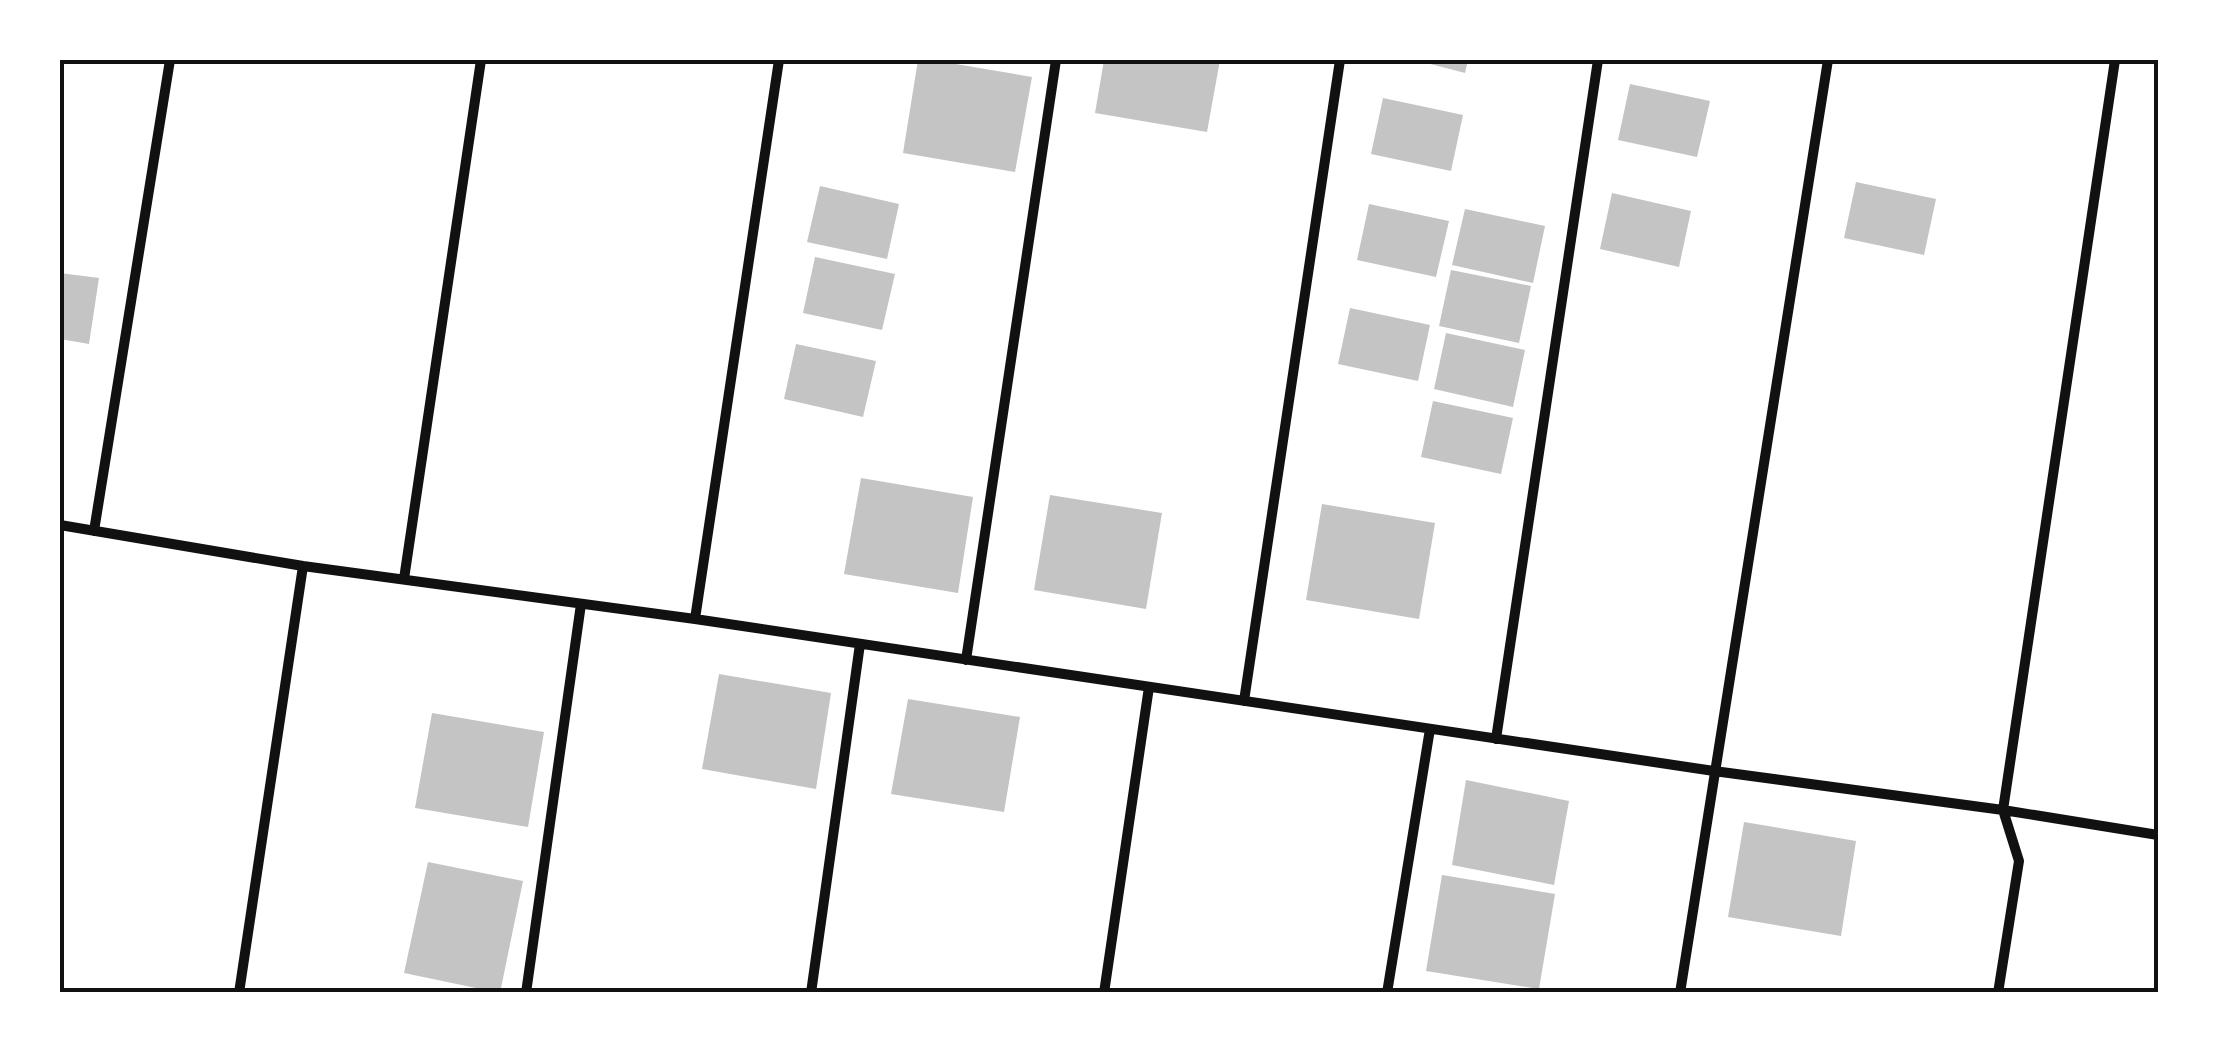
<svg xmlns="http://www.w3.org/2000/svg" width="2218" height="1053" font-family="'Noto Sans',sans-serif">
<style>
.building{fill:#c4c4c4}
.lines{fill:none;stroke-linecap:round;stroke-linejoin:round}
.minor{stroke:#111;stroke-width:10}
.neatline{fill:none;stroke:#111;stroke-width:4}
</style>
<rect width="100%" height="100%" fill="#fff"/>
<path class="building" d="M918,60H932L1032,77L1015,172L903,153Z
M1104,60H1220L1207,132L1095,113Z
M1415,60H1468L1465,73Z
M1630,84L1710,101L1697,157L1618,140Z
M1383,98L1463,115L1451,171L1371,154Z
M1856,182L1936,199L1924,255L1844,238Z
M820,186L899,204L887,259L807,242Z
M1612,193L1691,211L1679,267L1600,249Z
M1369,204L1449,221L1436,277L1357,260Z
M1465,209L1545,226L1533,283L1452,265Z
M815,257L895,274L882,330L803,313Z
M1451,270L1531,286L1519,343L1439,326Z
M60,273L99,278L89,344L60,339Z
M1350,308L1430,325L1418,381L1338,364Z
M1446,333L1525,350L1513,407L1434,389Z
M796,344L876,361L863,417L784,399Z
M1433,401L1513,418L1501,474L1421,457Z
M861,478L973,497L958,593L844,574Z
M1050,495L1162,513L1146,609L1034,590Z
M1322,504L1435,523L1419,619L1306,600Z
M719,674L831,693L816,789L702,769Z
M908,699L1020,717L1004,812L891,794Z
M432,713L544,732L528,827L415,808Z
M1466,780L1569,801L1554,885L1452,865Z
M1744,822L1856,841L1841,936L1728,917Z
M428,862L523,881L500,993L404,973Z
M1442,875L1555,894L1539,989L1426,971Z"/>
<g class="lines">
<path class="minor" d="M60,525L303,566L695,619L1714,771L2003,810L2158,835
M94,531L170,60
M404,579L481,60
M695,619L779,60
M966,660L1056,60
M1244,701L1340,60
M1496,739L1598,60
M239,993L303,566
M526,993L581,604
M811,993L860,644
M1104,993L1149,687
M1387,993L1430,729
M1680,993L1828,60
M1998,993L2019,861L2003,810L2115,60"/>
</g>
<rect width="2218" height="1053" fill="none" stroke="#ffffff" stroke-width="125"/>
<rect x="62" y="62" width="2094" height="928" class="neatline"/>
</svg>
